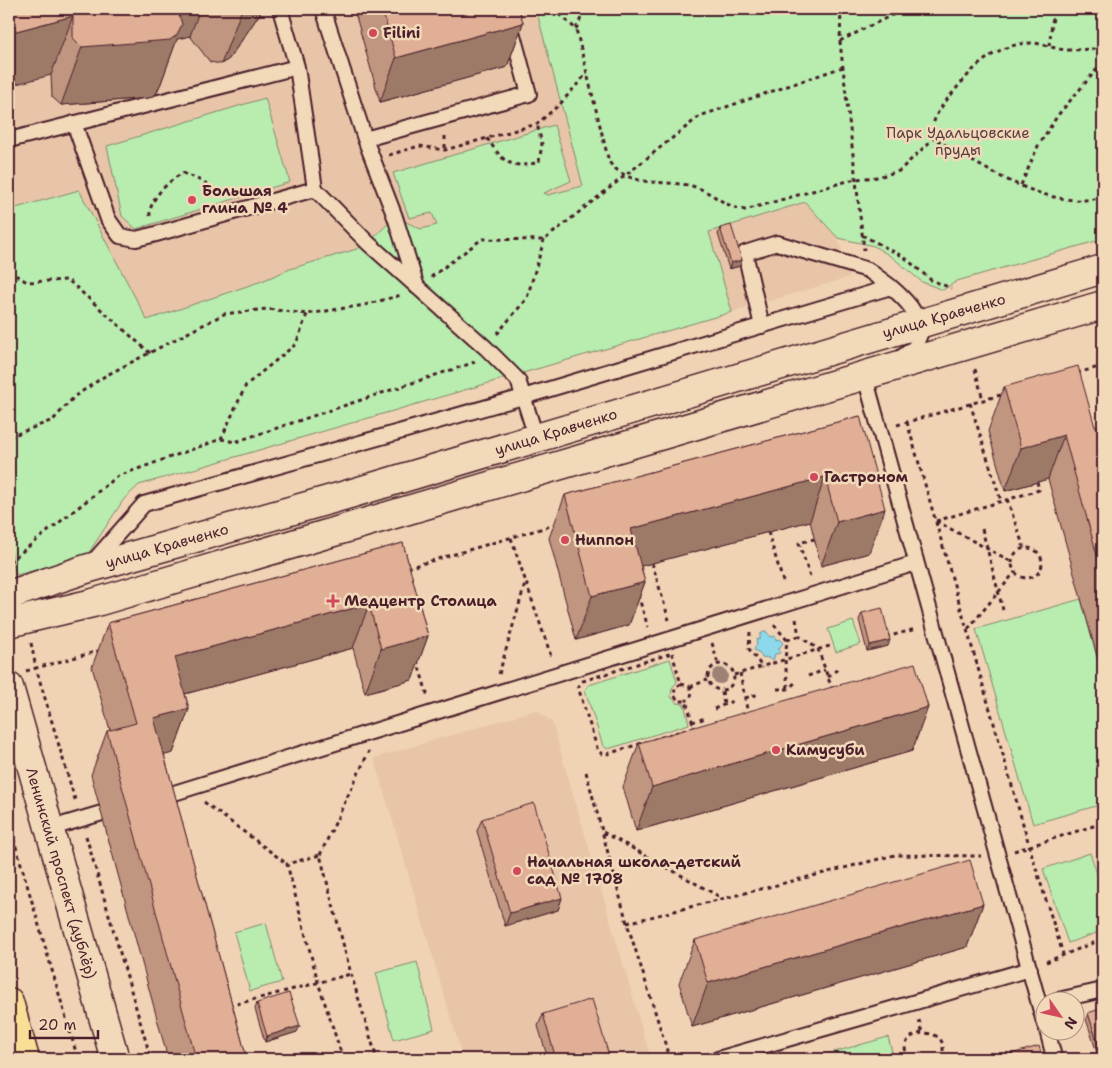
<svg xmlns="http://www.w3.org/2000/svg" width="1112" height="1068" font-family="'Shantell Sans',sans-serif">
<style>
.built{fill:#e8c5a8}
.green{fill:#b8edaf;stroke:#81866d}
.water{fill:#8bd9ea;stroke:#718f9e}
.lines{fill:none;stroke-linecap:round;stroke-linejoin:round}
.service-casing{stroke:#4a1f2b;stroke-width:18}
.tertiary-casing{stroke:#4a1f2b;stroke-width:31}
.primary-casing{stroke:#4a1f2b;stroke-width:31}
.path{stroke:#4a1f2b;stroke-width:3;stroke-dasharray:4 4;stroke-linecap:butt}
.service{stroke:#f1d9b9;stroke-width:14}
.tertiary{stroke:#f1d9b9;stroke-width:28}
.primary{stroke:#f9df96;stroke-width:28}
.tree{fill:#9e8174}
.wall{fill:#c19680;stroke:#4a1f2b}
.shaded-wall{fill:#9d7a68;stroke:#4a1f2b}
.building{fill:#e0af95;stroke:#4a1f2b}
.poi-dot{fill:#d1495b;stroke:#f1d9b9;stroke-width:2}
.labels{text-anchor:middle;stroke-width:5;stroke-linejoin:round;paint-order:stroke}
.poi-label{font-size:15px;font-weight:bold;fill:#4a1f2b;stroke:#f1d9b9;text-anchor:start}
.park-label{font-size:15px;fill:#5a3e3f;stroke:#f1d9b9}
.street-label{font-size:15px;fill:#4a1f2b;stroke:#f1d9b9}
</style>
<rect width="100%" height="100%" fill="#f0d3b4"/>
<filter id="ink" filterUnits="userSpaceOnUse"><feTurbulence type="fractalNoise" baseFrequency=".02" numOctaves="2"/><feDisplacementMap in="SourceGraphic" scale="10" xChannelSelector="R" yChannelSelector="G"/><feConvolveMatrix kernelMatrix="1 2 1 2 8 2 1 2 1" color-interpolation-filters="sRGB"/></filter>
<g filter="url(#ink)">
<path class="built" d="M9,9H536L583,186L421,229L395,217L368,243L357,249L146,320L79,190L9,210Z
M806,202L838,238L850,277L732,312L709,232Z
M536,710L552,722L651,1059H463L374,758Z"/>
<path class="green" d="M536,9H1103V239L957,281L943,290L922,282L892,257L874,246L838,238L805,202L709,232L732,312L139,485L124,499L86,557L16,575L9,544V210L79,190L147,320L262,281L290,269L357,249L368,243L395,217L421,229L437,225L432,213L409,218L393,173L554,125L571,181L544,193L548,195L583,186Z
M265,98L290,182L136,229L122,216L107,146Z
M1081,599L1103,678V804L1033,824L976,629Z
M853,621L861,644L836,652L828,629Z
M670,659L677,682L672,688L671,697L677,703L684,704L689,724L608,749L603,746L585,690L589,685Z
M1090,853C1099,879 1110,906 1099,932L1068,943L1043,869Z
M266,923L282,982L250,991L234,932Z
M417,962L434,1029L394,1040L376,973Z
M888,1037L894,1059H809Z"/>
<path class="water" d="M766,631L770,637L775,636L776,640L779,639L783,643L779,648L780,653L775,654L773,661L766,657L762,658L760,653L754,650L757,644L756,640L760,639V634Z"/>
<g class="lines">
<g class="service-casing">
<path id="service" d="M280,9L297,67L315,189L368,243L486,348L518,380L536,437
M323,9L365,139L395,217L417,287
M74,123L108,219L120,236L136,239L156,234L315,189
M365,139L529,94L506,9
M9,140L297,67
M762,326L745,253L777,243L868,270L891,287
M865,377L1044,1022
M92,563L144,504L523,397L891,287C906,300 918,312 921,332L915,347L903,356
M158,798L916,563
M48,829L102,813
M1058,1000L1103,990
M1047,1030L1054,1057L1048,1059
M718,1059L1030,969"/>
</g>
<g class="tertiary-casing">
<path id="tertiary" d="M9,595L86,569L346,495L1103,269
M9,623L93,603L1103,305
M9,687L115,1059"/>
</g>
<g class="primary-casing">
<path id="primary" d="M9,1002L25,1059"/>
</g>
<path class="path" d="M553,9L576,29L609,162C631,189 662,179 692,186C712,191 722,206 745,210L855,179L878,177L899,171L934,138
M841,9L840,42L864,250
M932,9L937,13L984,9
M576,29L585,9
M840,41L904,9
M1049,46L1054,9
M1103,50C1091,48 1081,50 1069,50C1056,50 1043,43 1031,43C994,44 971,70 950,96C940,108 929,122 934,138C978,164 1049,213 1103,197
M445,136V150
M487,138C503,162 510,170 539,162L542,144L537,124
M389,155L419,146L445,150L537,124L561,103L587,73
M1021,185L1038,146L1058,115L1103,62
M150,216C148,200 169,180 183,173L204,182L223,196
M862,235L904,257L931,280L951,288
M9,271L27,282L68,280L151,354
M431,277L482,239L544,240L700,116L843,67
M497,334L527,298L544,240
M975,369L983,400
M1077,373L1103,366
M970,403L1001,501
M907,422L1034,862L1063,954
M897,425L1004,394
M9,437L53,420L75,396L105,376L224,314L267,309L307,314L365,305L401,295
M221,439L235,442L475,362
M1007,499L1024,548
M936,521L1039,490L1037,482
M936,521L1012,562
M982,529L1003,610
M768,532L784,585
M511,538L552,659
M1012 563a15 15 0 1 1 30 0a15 15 0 1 1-30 0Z
M9,562L118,476L221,439L246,385L296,344L307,314
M652,563L669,620
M407,568L557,524
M810,577L799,543L814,539
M638,595L648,627
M796,619L799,636L818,649L832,689
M774,625L787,640L785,660L788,689
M968,629L1015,572
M750,632L749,649L763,668
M886,637L916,629
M787,640L799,636
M31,643L36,668L102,650
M712,643L718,664
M672,653L681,684L675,688L674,696L680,701H686L694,727L604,755L598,751L578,687L583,681Z
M417,660L428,697
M708 677a13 13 0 1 1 26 0a13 13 0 1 1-26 0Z
M26,671L36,668L76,803
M740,673L748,714
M499,674L525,584
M734,675L833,645
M808,676L825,670
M828,677L839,668
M681,684L689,686L692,691L691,697L686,701
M690,687L707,680
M777,689H788L797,681
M722,691L724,705
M745,698L759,694
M714,709L735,700
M692,722L706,718
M586,772L627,923L670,1059
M204,802L287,864
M9,823L78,1059
M603,832L722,898
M86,836L151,1059
M1014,851L1103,823
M320,855L369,751
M627,923L895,855L981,856
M1046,962L1103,939
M229,1006L351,974
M919,1020L922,1032
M343,1059L318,982L287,864L320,855L351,974L377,1059
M894,1059L907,1056
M908,1059C891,1025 958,1024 940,1059"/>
<use href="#service" class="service"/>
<use href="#tertiary" class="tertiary"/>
<use href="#primary" class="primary"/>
</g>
<circle class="tree" cx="720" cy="676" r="8"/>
<path class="wall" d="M9,9H263L229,59L221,64L210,62L190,36L177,39L161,83L156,94L149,98L61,105L52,97L51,75Z
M354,9H519L523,23L507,67L380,102Z
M720,228L742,260L740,266L729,269L718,234Z
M1004,387L1095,427L1103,424V678L1048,479L1005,491L988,431Z
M860,416L869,553L821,566L810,521L641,566L645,582L629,625L576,640L549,538L565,495Z
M403,543L428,636L412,680L365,693L353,648L185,694L189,709L173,753L164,755L247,1059H168L91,775L107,731L110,730L92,667L108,623Z
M862,613L888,646L867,651L859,620Z
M928,707L912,751L636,831L623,787L639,743Z
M482,819L562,898L558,910L505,926L477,831Z
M983,904L967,947L692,1027L679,983L695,940Z
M257,1003L297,1032L265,1042L255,1009Z
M1088,1013L1103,1059H1099L1086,1019Z
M543,1014L610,1059H548L538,1026Z"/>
<path class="shaded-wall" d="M163,9H200L190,36L177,39L161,83L156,94L149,98L61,105L82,47Z
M242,9H263L229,59L221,64Z
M73,16L51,75L9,86V33Z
M523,23L507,67L380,102L396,58Z
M742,260L740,266L729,269L731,263Z
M1064,435L1048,479L1005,491L1021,448Z
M825,477L810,521L615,573L631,529Z
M885,509L869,553L821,566L837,522Z
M645,582L629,625L576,640L592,596Z
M369,604L353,648L159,701L175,657Z
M428,636L412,680L365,693L381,649Z
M890,640L888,646L867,651L870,645Z
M928,707L912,751L636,831L652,787Z
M189,709L173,753L138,762L154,718Z
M562,898L558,910L505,926L510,913Z
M983,904L967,947L692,1027L708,983Z
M300,1026L297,1032L265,1042L267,1036Z"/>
<path class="building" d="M9,9H177L182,24L177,35L170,40L82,47L73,38V16L9,33Z
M382,9H519L523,23L396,58Z
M731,225L742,260L731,263L720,228Z
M1078,366L1095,427L1103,424V577L1064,435L1021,448L1004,387Z
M860,416L885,509L837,522L825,477L631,529L645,582L592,596L565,495Z
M403,543L428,636L381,649L369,604L175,657L189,709L154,718L247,1059H196L107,731L136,723L108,623Z
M882,608L890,640L870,645L862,613Z
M915,663L928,707L652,787L639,743Z
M534,803L562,898L510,913L482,819Z
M970,860L983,904L708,983L695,940Z
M289,993L300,1026L267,1036L257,1003Z
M592,999L610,1059H556L543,1014Z
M1103,1008V1059L1088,1013Z
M1039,1046L1043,1059H994Z"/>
</g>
<g class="poi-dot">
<circle cx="373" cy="33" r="5"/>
<circle cx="192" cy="200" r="5"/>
<circle cx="814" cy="477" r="5"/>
<circle cx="565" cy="540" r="5"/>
<path d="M330.5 593.5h5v5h5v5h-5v5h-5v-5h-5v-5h5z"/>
<circle cx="776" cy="750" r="5"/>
<circle cx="517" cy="871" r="5"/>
</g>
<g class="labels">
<g class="poi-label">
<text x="383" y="38">Filini</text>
<text x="202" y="196">Большая<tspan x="202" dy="17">глина № 4</tspan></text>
<text x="824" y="482">Гастроном</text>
<text x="575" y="545">Ниппон</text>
<text x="344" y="606">Медцентр Столица</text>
<text x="786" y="755">Кимусуби</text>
<text x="527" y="867">Начальная школа-детский<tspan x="527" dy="17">сад № 1708</tspan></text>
</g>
<g class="park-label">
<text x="958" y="138">Парк Удальцовские<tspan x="958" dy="17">пруды</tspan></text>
</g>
<g class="street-label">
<text transform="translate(944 316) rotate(-16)" y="5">улица Кравченко</text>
<text transform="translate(556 432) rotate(-17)" y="5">улица Кравченко</text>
<text transform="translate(167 546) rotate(-16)" y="5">улица Кравченко</text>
<text transform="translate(61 873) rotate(74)" y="5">Ленинский проспект (дублёр)</text>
</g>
</g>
<rect width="1112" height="1068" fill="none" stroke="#f1d9b9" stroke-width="30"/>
<rect x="15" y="15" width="1082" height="1038" fill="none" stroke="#4a1f2b" stroke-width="2" filter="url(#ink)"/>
<g transform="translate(1060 1016) rotate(124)"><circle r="24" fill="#f1d9b9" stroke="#ae8f80"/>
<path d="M0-4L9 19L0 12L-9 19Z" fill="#d1495b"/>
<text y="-8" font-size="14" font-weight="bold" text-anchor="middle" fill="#4a1f2b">N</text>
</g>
<path d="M30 1030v8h68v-8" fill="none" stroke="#4a1f2b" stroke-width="2.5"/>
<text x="38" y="1030" font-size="15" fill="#4a1f2b" stroke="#f1d9b9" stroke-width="4" paint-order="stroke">20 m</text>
</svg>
